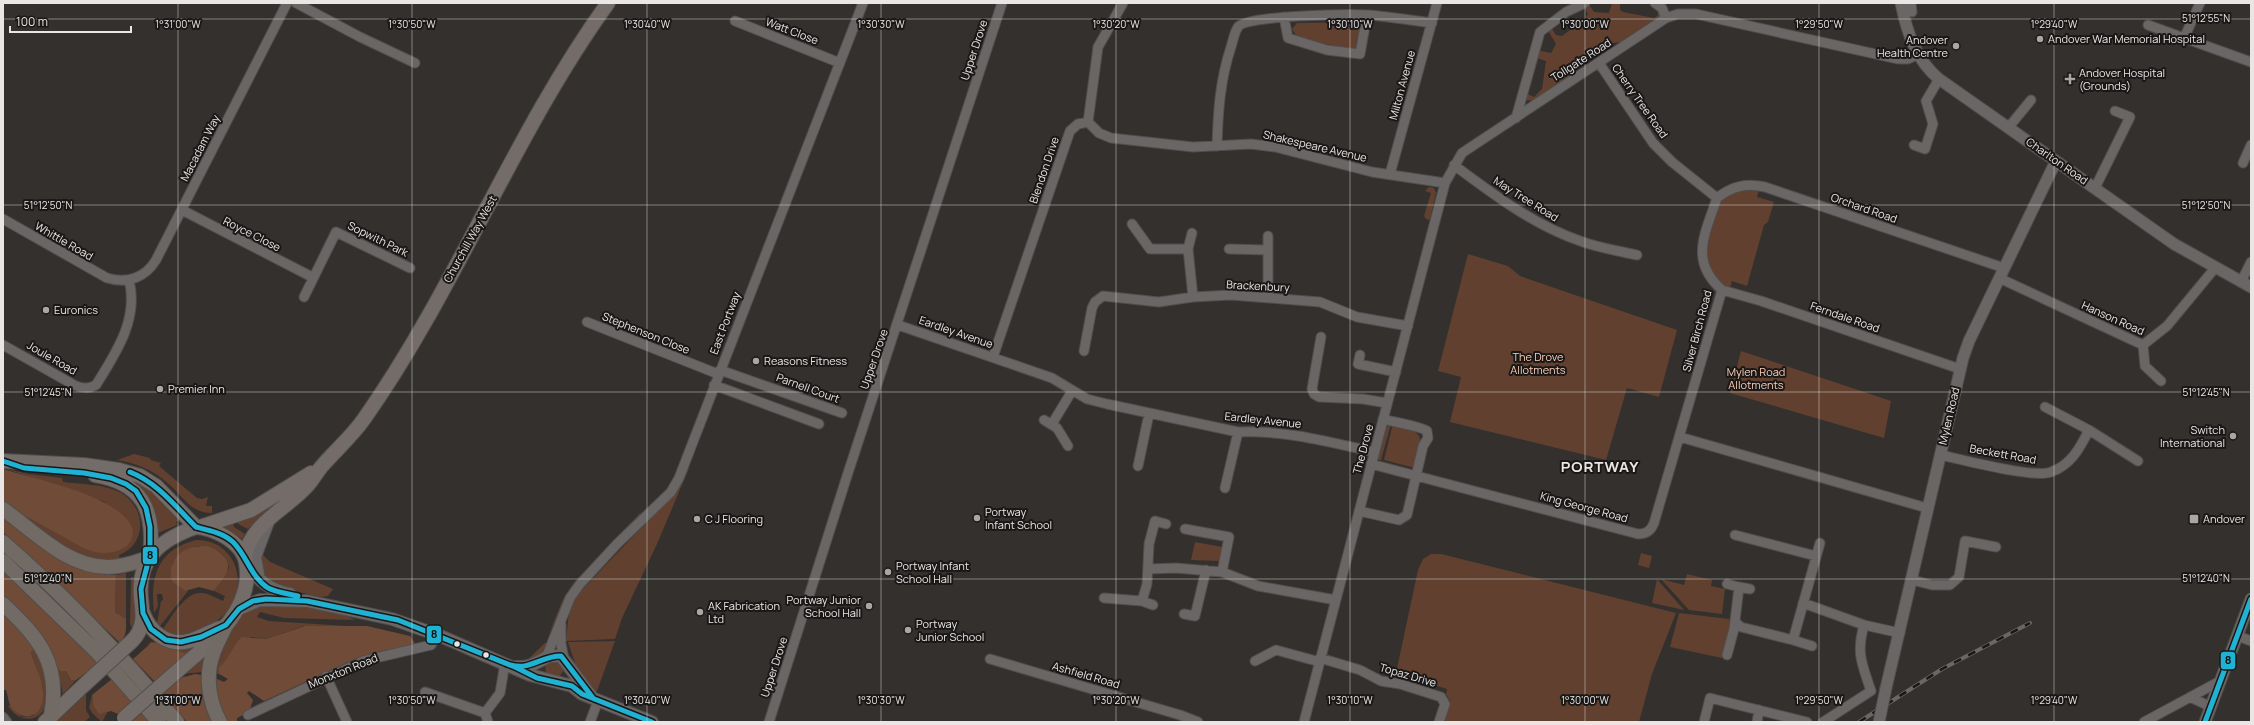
<svg xmlns="http://www.w3.org/2000/svg" width="2254" height="725" font-family="Manrope,sans-serif">
<style>
.green{fill:#61402f}
.forest{fill:#704b38}
.lines{fill:none;stroke-linecap:round;stroke-linejoin:round}
.minor-casing{stroke:#504e4c;stroke-width:11}
.tertiary-casing{stroke:#504e4c;stroke-width:13}
.secondary-casing{stroke:#504e4c;stroke-width:14}
.primary-casing{stroke:#504e4c;stroke-width:16}
.trunk-casing{stroke:#504e4c;stroke-width:16}
.minor{stroke:#696665;stroke-width:9}
.tertiary{stroke:#696665;stroke-width:11}
.secondary{stroke:#696665;stroke-width:12}
.primary{stroke:#746c68;stroke-width:14}
.trunk{stroke:#726a64;stroke-width:14}
.rail-casing{stroke:#6a6766;stroke-width:4}
.rail{stroke:#1a1817;stroke-width:2.5;stroke-dasharray:8;stroke-linecap:butt}
.tertiary-bridge-casing{stroke:#504e4c;stroke-width:13;stroke-linecap:butt}
.primary-bridge-casing{stroke:#504e4c;stroke-width:16;stroke-linecap:butt}
.tertiary-bridge{stroke:#696665;stroke-width:11}
.primary-bridge{stroke:#746c68;stroke-width:14}
.bus-1-casing{stroke:#1a1817;stroke-width:8}
.bus-1{stroke:#20b2d2;stroke-width:5}
.ticks{fill:none;stroke:#e9e6e5;stroke-width:1;stroke-opacity:0.45}
.poi-dot{fill:#a9a6a5;stroke:#1a1817;stroke-width:1.5}
.bus-dot{fill:#e9e6e5;stroke:#1a1817;stroke-width:1.5}
.labels{text-anchor:middle;stroke-width:4;stroke-linejoin:round;paint-order:stroke}
.street-label{font-size:11px;fill:#e9e6e5;stroke:#1a1817}
.poi-label{font-size:11px;fill:#e9e6e5;stroke:#1a1817;text-anchor:start}
.park-label{font-size:11px;fill:#fbcfba;stroke:#1a1817}
.district-label{font-size:15px;font-weight:bold;letter-spacing:1px;fill:#e9e6e5;stroke:#1a1817}
.ticks-label{font-size:10px;text-anchor:middle;fill:#e9e6e5;stroke:#1a1817;stroke-width:4;stroke-linejoin:round;paint-order:stroke}
.line-badge{stroke:#1a1817;stroke-width:1.5}
.pale-badge-label{font-size:11px;text-anchor:middle;font-weight:bold;fill:#111}
</style>
<rect width="100%" height="100%" fill="#33302e"/>
<path class="green" d="M1588,3L1594,12L1609,13L1612,3H1620V10L1623,12L1654,18L1658,15L1657,7L1661,15L1623,42L1613,43L1573,69L1569,78L1534,101L1526,100L1524,92L1534,97L1542,89L1546,61L1534,57L1536,50L1551,53L1556,44L1547,29L1551,27L1556,35L1562,36L1585,19L1588,14L1583,6Z
M1361,22L1355,50L1298,38L1292,29L1297,23Z
M1429,187L1434,188L1436,193L1430,219L1427,220L1424,216L1431,193L1425,191Z
M1759,189L1757,197L1774,202L1768,222L1764,225L1747,286L1732,281L1730,288C1698,274 1705,245 1714,219C1716,213 1718,204 1722,199C1732,189 1746,189 1759,189Z
M1468,254L1508,266L1520,276L1677,330L1659,397L1627,388L1606,460L1450,422L1461,377L1438,371Z
M1741,351L1891,401L1884,438L1730,393Z
M1391,424L1381,460H1379L1377,458L1385,428Z
M1393,424C1427,434 1423,435 1415,468L1384,460Z
M134,454L150,458L151,460L161,463L159,466L197,498L202,499L208,497L206,506H212V513C188,513 182,493 165,481C151,469 135,463 117,460Z
M690,466L657,544L622,618L615,639L566,641L569,611L578,594L669,499Z
M3,468L28,474L62,478L63,482C80,484 101,484 117,491C145,503 150,543 119,555L120,559C79,566 45,532 14,510L90,551L105,502Z
M137,483L155,494L179,520L176,522L177,525L158,533L154,511L135,485Z
M272,503L274,505L248,529L238,524V521Z
M641,512L640,515L586,570L569,590L547,638L564,597L572,585Z
M233,522L234,527L245,534L242,539L222,526Z
M196,540C234,539 250,582 228,610C219,621 208,627 195,632C191,633 185,637 181,637C176,637 168,633 163,632V629C172,617 185,591 202,593C208,593 216,598 223,601L225,596L214,591L229,568C225,551 212,549 197,546L173,562L171,572L172,581L188,591L160,626L157,623L161,601L163,600L162,594H157L158,606L154,613C150,577 157,550 196,540Z
M1195,542L1222,547L1219,561L1191,560Z
M1641,553L1652,556L1649,568L1638,565Z
M262,554L270,562L333,589L328,596L321,597L280,588L268,583L258,569Z
M1431,554H1441L1676,613L1652,674L1639,722H1447L1445,720L1450,701L1446,694L1447,689L1396,673L1418,570L1423,559Z
M126,573V619L115,612L116,575Z
M1687,574L1712,580L1711,586L1725,589L1722,614L1689,610L1661,579L1684,585Z
M131,577H134C131,594 139,612 132,628L130,624Z
M1657,579L1684,610L1652,603Z
M255,606C284,606 330,605 355,620L284,618L260,612L257,617L269,621L347,626H304L266,639L251,637L232,650L227,660L220,667L219,674H212C222,648 230,621 255,606Z
M1679,613L1729,619L1731,627L1722,658L1670,647Z
M615,641L597,691H596L576,666L568,642Z
M151,642C167,642 179,651 195,647L167,675L168,648L156,643L147,645Z
M545,643H547L542,654L524,663Z
M37,647C45,664 50,679 47,698C45,723 20,725 8,706L10,705L22,717L33,716L43,688L31,652Z
M204,657L203,672L181,674Z
M554,657L565,669L558,678L546,674L545,664Z
M56,663L66,671L71,680H76L63,694Z
M86,694V710L90,717L84,722H56Z
M92,695L93,705L102,713L108,711L102,722L93,714L89,708Z"/>
<path class="forest" d="M3,469C38,480 91,490 119,512C151,536 122,560 91,551C83,549 75,543 67,539C49,529 31,519 14,510L3,502Z
M3,515C38,543 69,575 116,575L115,612L126,619C126,630 127,634 120,643L3,532Z
M207,546C214,548 218,551 223,556C236,568 221,580 214,591L199,587L185,591C182,588 175,584 172,581C170,578 171,572 171,569C176,550 190,546 207,546Z
M3,569L99,663L76,680H71L66,671H60L41,635L3,597Z
M3,611L37,647L31,652C35,668 44,680 43,697C42,719 21,723 10,705C8,701 8,695 6,690H3Z
M305,626H367L410,636L416,645L378,652L357,658L264,701L249,691L247,693L253,700L249,712L237,718V722H225L217,706L215,678L224,682L228,679L219,674V667C230,659 232,645 242,637L266,639Z
M151,643H156L186,654L155,682L133,659Z
M195,674L202,675L215,722H187L163,694L180,678Z
M112,679L133,702L118,714L111,711L99,714L93,705L92,695Z
M142,713L151,722H131Z"/>
<g class="lines">
<g class="minor-casing">
<path id="minor" d="M296,3L360,37L415,63
M1655,3L1662,8L1666,18
M1911,3L1912,12
M1284,17L1288,38L1327,50L1360,54L1367,15
M735,21L840,63
M2148,25L2251,62
M2184,38L2200,3
M1599,63L1653,143L1672,162L1717,198
M1516,118L1540,32L1566,12L1585,3
M1088,122L1099,133L1111,138L1193,147L1251,144L1275,147L1372,172L1445,183
M2008,128L2031,100
M1914,145L1925,149L1933,124L1926,101L1939,79
M1217,146C1218,112 1220,80 1231,47C1233,41 1234,33 1238,27C1246,15 1350,14 1369,15C1390,17 1411,20 1432,23
M2243,163L2251,145
M1454,165C1494,195 1535,226 1583,242C1600,248 1619,251 1637,255
M1390,174L1437,3
M2095,188L2130,117L2115,111
M1717,198C1732,186 1746,183 1765,187L2004,268
M182,210L312,277
M3,219L107,278C127,284 145,278 156,260L287,3
M1132,224L1150,249H1188
M1192,233L1188,249L1193,297
M1268,236V298
M1229,249L1268,250
M1999,278L2143,345L2167,326L2215,268
M2241,282L2251,262
M1722,290L1761,301L1960,369
M304,297L336,232L410,268
M587,322L718,374
M898,325L1052,378L1087,399L1107,404L1238,432C1285,430 1329,442 1374,452
M1321,337L1312,389L1314,394L1319,397L1363,399L1387,403
M3,345L74,385C83,389 89,389 96,385C116,353 139,319 129,280
M2143,345L2145,366L2161,381
M1084,351L1092,308L1095,302L1103,296L1159,302L1193,297L1231,295L1320,302L1357,317L1408,326
M1360,355L1358,364L1396,372
M993,357L1070,131L1078,124L1088,122L1098,47L1123,3
M720,370L842,413
M714,385L819,424
M2045,407L2089,430L2138,461
M1044,420L1057,428L1068,446
M1052,424L1072,391
M1680,437L1927,508
M1940,455C1961,459 2034,479 2051,472C2071,465 2080,448 2089,430
M1371,464L1638,534C1646,534 1651,531 1654,523L1722,290C1689,261 1705,234 1717,198
M1138,466L1149,414
M1225,488L1238,432
M1359,511L1399,520L1407,515L1423,446L1428,438L1427,431C1421,426 1393,422 1383,419
M1185,529L1229,537L1222,572
M1735,535L1816,556
M1148,569L1176,568L1222,572L1258,586L1336,600
M1912,580L1932,585H1950L1959,577L1965,541L1996,547
M1739,587L1750,589
M1104,598L1142,601L1147,584L1149,544L1155,521L1166,524
M1142,601L1153,605
M1803,603L1864,625L1900,633
M1184,614L1195,616L1206,570
M1735,622L1741,627L1793,640L1820,543
M561,624V644L564,659
M2238,636L2251,641
M1793,640L1812,646
M1727,655L1734,629L1739,587L1727,584
M546,658L570,598L580,584L617,544L671,492L679,478L863,3
M1320,658L1360,670L1381,681L1400,684L1441,697L1445,704L1439,722
M990,659L1180,715L1198,722
M1255,661L1276,650L1320,662
M326,676L347,722
M425,692L485,713L488,722
M2190,697L2211,707
M485,713L500,693L505,663
M248,715L363,661L431,645L438,635
M3,717L7,722
M590,722L598,701
M769,722L847,476L1002,3
M1304,722L1445,183L1462,153L1666,18L1678,14H1696L1898,59H1908L1917,55
M1704,722L1710,698L1807,722
M1757,722L1759,710
M1823,722L1871,691C1862,664 1856,653 1864,625
M2144,722L2220,681"/>
</g>
<g class="tertiary-casing">
<path id="tertiary" d="M1901,3C1907,33 1916,60 1939,79L2174,244L2251,287
M1886,688L1963,358L1969,341L2056,161
M2205,722L2251,599"/>
</g>
<g class="secondary-casing">
<path id="secondary" d="M246,562C257,580 269,590 290,594
M258,574L255,557L268,522
M239,609L260,600L307,601L392,619L438,635L530,675L572,686L582,694L652,722
M515,667C530,668 536,663 549,656H561L591,696"/>
</g>
<g class="primary-casing">
<path id="primary" d="M3,461L84,465L119,470L140,476L156,486L196,527
M95,475C142,483 155,509 150,555
M200,527L251,510L311,473
M245,556C251,523 287,509 308,485C313,479 317,472 322,466C336,450 352,436 364,419C457,287 514,133 608,3
M143,613C150,632 168,647 189,641C200,638 209,632 220,628
M132,641C145,628 143,614 141,598C137,557 162,539 196,527C211,528 227,536 237,546C246,555 247,565 247,577C244,617 211,642 183,666
M45,722L84,685"/>
</g>
<g class="trunk-casing">
<path id="trunk" d="M3,509C34,531 68,568 109,567C123,567 136,562 148,558
M3,542C66,597 124,658 177,722
M3,561L97,652L159,722
M3,604C38,637 61,663 51,715
M220,722C209,702 205,676 213,654C216,644 222,635 226,625"/>
</g>
<use href="#minor" class="minor"/>
<use href="#tertiary" class="tertiary"/>
<use href="#secondary" class="secondary"/>
<use href="#primary" class="primary"/>
<use href="#trunk" class="trunk"/>
<g class="rail-casing">
<path id="rail" d="M1859,722L1942,669L2030,623"/>
</g>
<use href="#rail" class="rail"/>
<g class="tertiary-bridge-casing">
<path id="tertiary-bridge" d="M1879,722L1886,688"/>
</g>
<g class="primary-bridge-casing">
<path id="primary-bridge" d="M84,685L132,641
M124,718L183,666"/>
</g>
<use href="#tertiary-bridge" class="tertiary-bridge"/>
<use href="#primary-bridge" class="primary-bridge"/>
<g class="bus-1-casing">
<path id="bus-1" d="M3,461L24,468L84,473L111,478L126,484L136,491L146,508L150,527V555L141,589L143,613L151,629L166,640L181,642L201,637L226,625L239,609L253,601L266,599L307,601L398,620L515,667L537,678L572,686L582,694L652,722
M130,472C158,483 175,506 196,527
M196,527C208,530 223,533 233,542C247,556 251,577 268,588C276,592 289,594 298,596
M507,664C531,672 539,656 561,656L593,698
M2205,722L2251,599"/>
</g>
<use href="#bus-1" class="bus-1"/>
</g>
<path class="ticks" d="M178,3V722M412,3V722M647,3V722M881,3V722M1116,3V722M1350,3V722M1585,3V722M1819,3V722M2054,3V722M3,19H2251M3,205H2251M3,392H2251M3,579H2251"/>
<g class="poi-dot">
<circle cx="2040" cy="39" r="4"/>
<circle cx="1956" cy="46" r="4"/>
<path d="M2068 73h4v4h4v4h-4v4h-4v-4h-4v-4h4z"/>
<circle cx="46" cy="310" r="4"/>
<circle cx="756" cy="361" r="4"/>
<circle cx="160" cy="389" r="4"/>
<circle cx="2233" cy="436" r="4"/>
<circle cx="977" cy="518" r="4"/>
<circle cx="697" cy="519" r="4"/>
<rect x="2189" y="514" width="10" height="10" rx="2"/>
<circle cx="888" cy="572" r="4"/>
<circle cx="869" cy="606" r="4"/>
<circle cx="700" cy="612" r="4"/>
<circle cx="908" cy="630" r="4"/>
</g>
<g class="bus-dot">
<circle cx="457" cy="644" r="3.5"/>
<circle cx="486" cy="655" r="3.5"/>
</g>
<g class="labels">
<g class="street-label">
<text transform="translate(792 31) rotate(21)" y="4">Watt Close</text>
<text transform="translate(974 50) rotate(-72)" y="4">Upper Drove</text>
<text transform="translate(1581 60) rotate(-33)" y="4">Tollgate Road</text>
<text transform="translate(1402 85) rotate(-75)" y="4">Milton Avenue</text>
<text transform="translate(1640 101) rotate(55)" y="4">Cherry Tree Road</text>
<text transform="translate(1315 146) rotate(13)" y="4">Shakespeare Avenue</text>
<text transform="translate(200 148) rotate(-63)" y="4">Macadam Way</text>
<text transform="translate(2057 161) rotate(35)" y="4">Charlton Road</text>
<text transform="translate(1044 170) rotate(-71)" y="4">Blendon Drive</text>
<text transform="translate(1526 199) rotate(32)" y="4">May Tree Road</text>
<text transform="translate(1864 208) rotate(19)" y="4">Orchard Road</text>
<text transform="translate(252 234) rotate(27)" y="4">Royce Close</text>
<text transform="translate(378 239) rotate(26)" y="4">Sopwith Park</text>
<text transform="translate(470 239) rotate(-61)" y="4">Churchill Way West</text>
<text transform="translate(64 241) rotate(30)" y="4">Whittle Road</text>
<text transform="translate(1258 286) rotate(3)" y="4">Brackenbury</text>
<text transform="translate(1845 317) rotate(19)" y="4">Ferndale Road</text>
<text transform="translate(2113 318) rotate(24)" y="4">Hanson Road</text>
<text transform="translate(725 323) rotate(-69)" y="4">East Portway</text>
<text transform="translate(1697 331) rotate(-75)" y="4">Silver Birch Road</text>
<text transform="translate(956 332) rotate(19)" y="4">Eardley Avenue</text>
<text transform="translate(646 333) rotate(22)" y="4">Stephenson Close</text>
<text transform="translate(52 358) rotate(30)" y="4">Joule Road</text>
<text transform="translate(874 359) rotate(-71)" y="4">Upper Drove</text>
<text transform="translate(808 388) rotate(20)" y="4">Parnell Court</text>
<text transform="translate(1949 416) rotate(-77)" y="4">Mylen Road</text>
<text transform="translate(1263 420) rotate(6)" y="4">Eardley Avenue</text>
<text transform="translate(1363 449) rotate(-75)" y="4">The Drove</text>
<text transform="translate(2003 454) rotate(10)" y="4">Beckett Road</text>
<text transform="translate(1584 507) rotate(15)" y="4">King George Road</text>
<text transform="translate(774 667) rotate(-72)" y="4">Upper Drove</text>
<text transform="translate(343 671) rotate(-22)" y="4">Monxton Road</text>
<text transform="translate(1086 675) rotate(16)" y="4">Ashfield Road</text>
<text transform="translate(1408 675) rotate(16)" y="4">Topaz Drive</text>
</g>
<g class="poi-label">
<text x="2048" y="43">Andover War Memorial Hospital</text>
<text x="1948" y="44" text-anchor="end">Andover<tspan x="1948" dy="13">Health Centre</tspan></text>
<text x="2079" y="77">Andover Hospital<tspan x="2079" dy="13">(Grounds)</tspan></text>
<text x="54" y="314">Euronics</text>
<text x="764" y="365">Reasons Fitness</text>
<text x="168" y="393">Premier Inn</text>
<text x="2225" y="434" text-anchor="end">Switch<tspan x="2225" dy="13">International</tspan></text>
<text x="985" y="516">Portway<tspan x="985" dy="13">Infant School</tspan></text>
<text x="705" y="523">C J Flooring</text>
<text x="2203" y="523">Andover</text>
<text x="896" y="570">Portway Infant<tspan x="896" dy="13">School Hall</tspan></text>
<text x="861" y="604" text-anchor="end">Portway Junior<tspan x="861" dy="13">School Hall</tspan></text>
<text x="708" y="610">AK Fabrication<tspan x="708" dy="13">Ltd</tspan></text>
<text x="916" y="628">Portway<tspan x="916" dy="13">Junior School</tspan></text>
</g>
<g class="park-label">
<text x="1538" y="361">The Drove<tspan x="1538" dy="13">Allotments</tspan></text>
<text x="1756" y="376">Mylen Road<tspan x="1756" dy="13">Allotments</tspan></text>
</g>
<g class="district-label">
<text x="1600" y="472">PORTWAY</text>
</g>
</g>
<g class="ticks-label">
<text x="2206" y="22">51°12'55"N</text>
<text x="178" y="28">1°31'00"W</text>
<text x="412" y="28">1°30'50"W</text>
<text x="647" y="28">1°30'40"W</text>
<text x="881" y="28">1°30'30"W</text>
<text x="1116" y="28">1°30'20"W</text>
<text x="1350" y="28">1°30'10"W</text>
<text x="1585" y="28">1°30'00"W</text>
<text x="1819" y="28">1°29'50"W</text>
<text x="2054" y="28">1°29'40"W</text>
<text x="48" y="209">51°12'50"N</text>
<text x="2206" y="209">51°12'50"N</text>
<text x="48" y="396">51°12'45"N</text>
<text x="2206" y="396">51°12'45"N</text>
<text x="48" y="582">51°12'40"N</text>
<text x="2206" y="582">51°12'40"N</text>
<text x="178" y="704">1°31'00"W</text>
<text x="412" y="704">1°30'50"W</text>
<text x="647" y="704">1°30'40"W</text>
<text x="881" y="704">1°30'30"W</text>
<text x="1116" y="704">1°30'20"W</text>
<text x="1350" y="704">1°30'10"W</text>
<text x="1585" y="704">1°30'00"W</text>
<text x="1819" y="704">1°29'50"W</text>
<text x="2054" y="704">1°29'40"W</text>
</g>
<g class="line-badge">
<rect x="142" y="546" width="16" height="19" rx="4" fill="#20b2d2"/>
<rect x="426" y="625" width="16" height="19" rx="4" fill="#20b2d2"/>
<rect x="2220" y="651" width="16" height="19" rx="4" fill="#20b2d2"/>
</g>
<g class="pale-badge-label">
<text x="150" y="559">8</text>
<text x="434" y="638">8</text>
<text x="2228" y="664">8</text>
</g>
<rect width="2254" height="725" fill="none" stroke="#e9e6e5" stroke-width="8"/>
<path d="M10 26v6h121v-6" fill="none" stroke="#e9e6e5" stroke-width="2"/>
<text x="16" y="26" font-size="12" fill="#e9e6e5" stroke="#1a1817" stroke-width="3" paint-order="stroke">100 m</text>
</svg>
